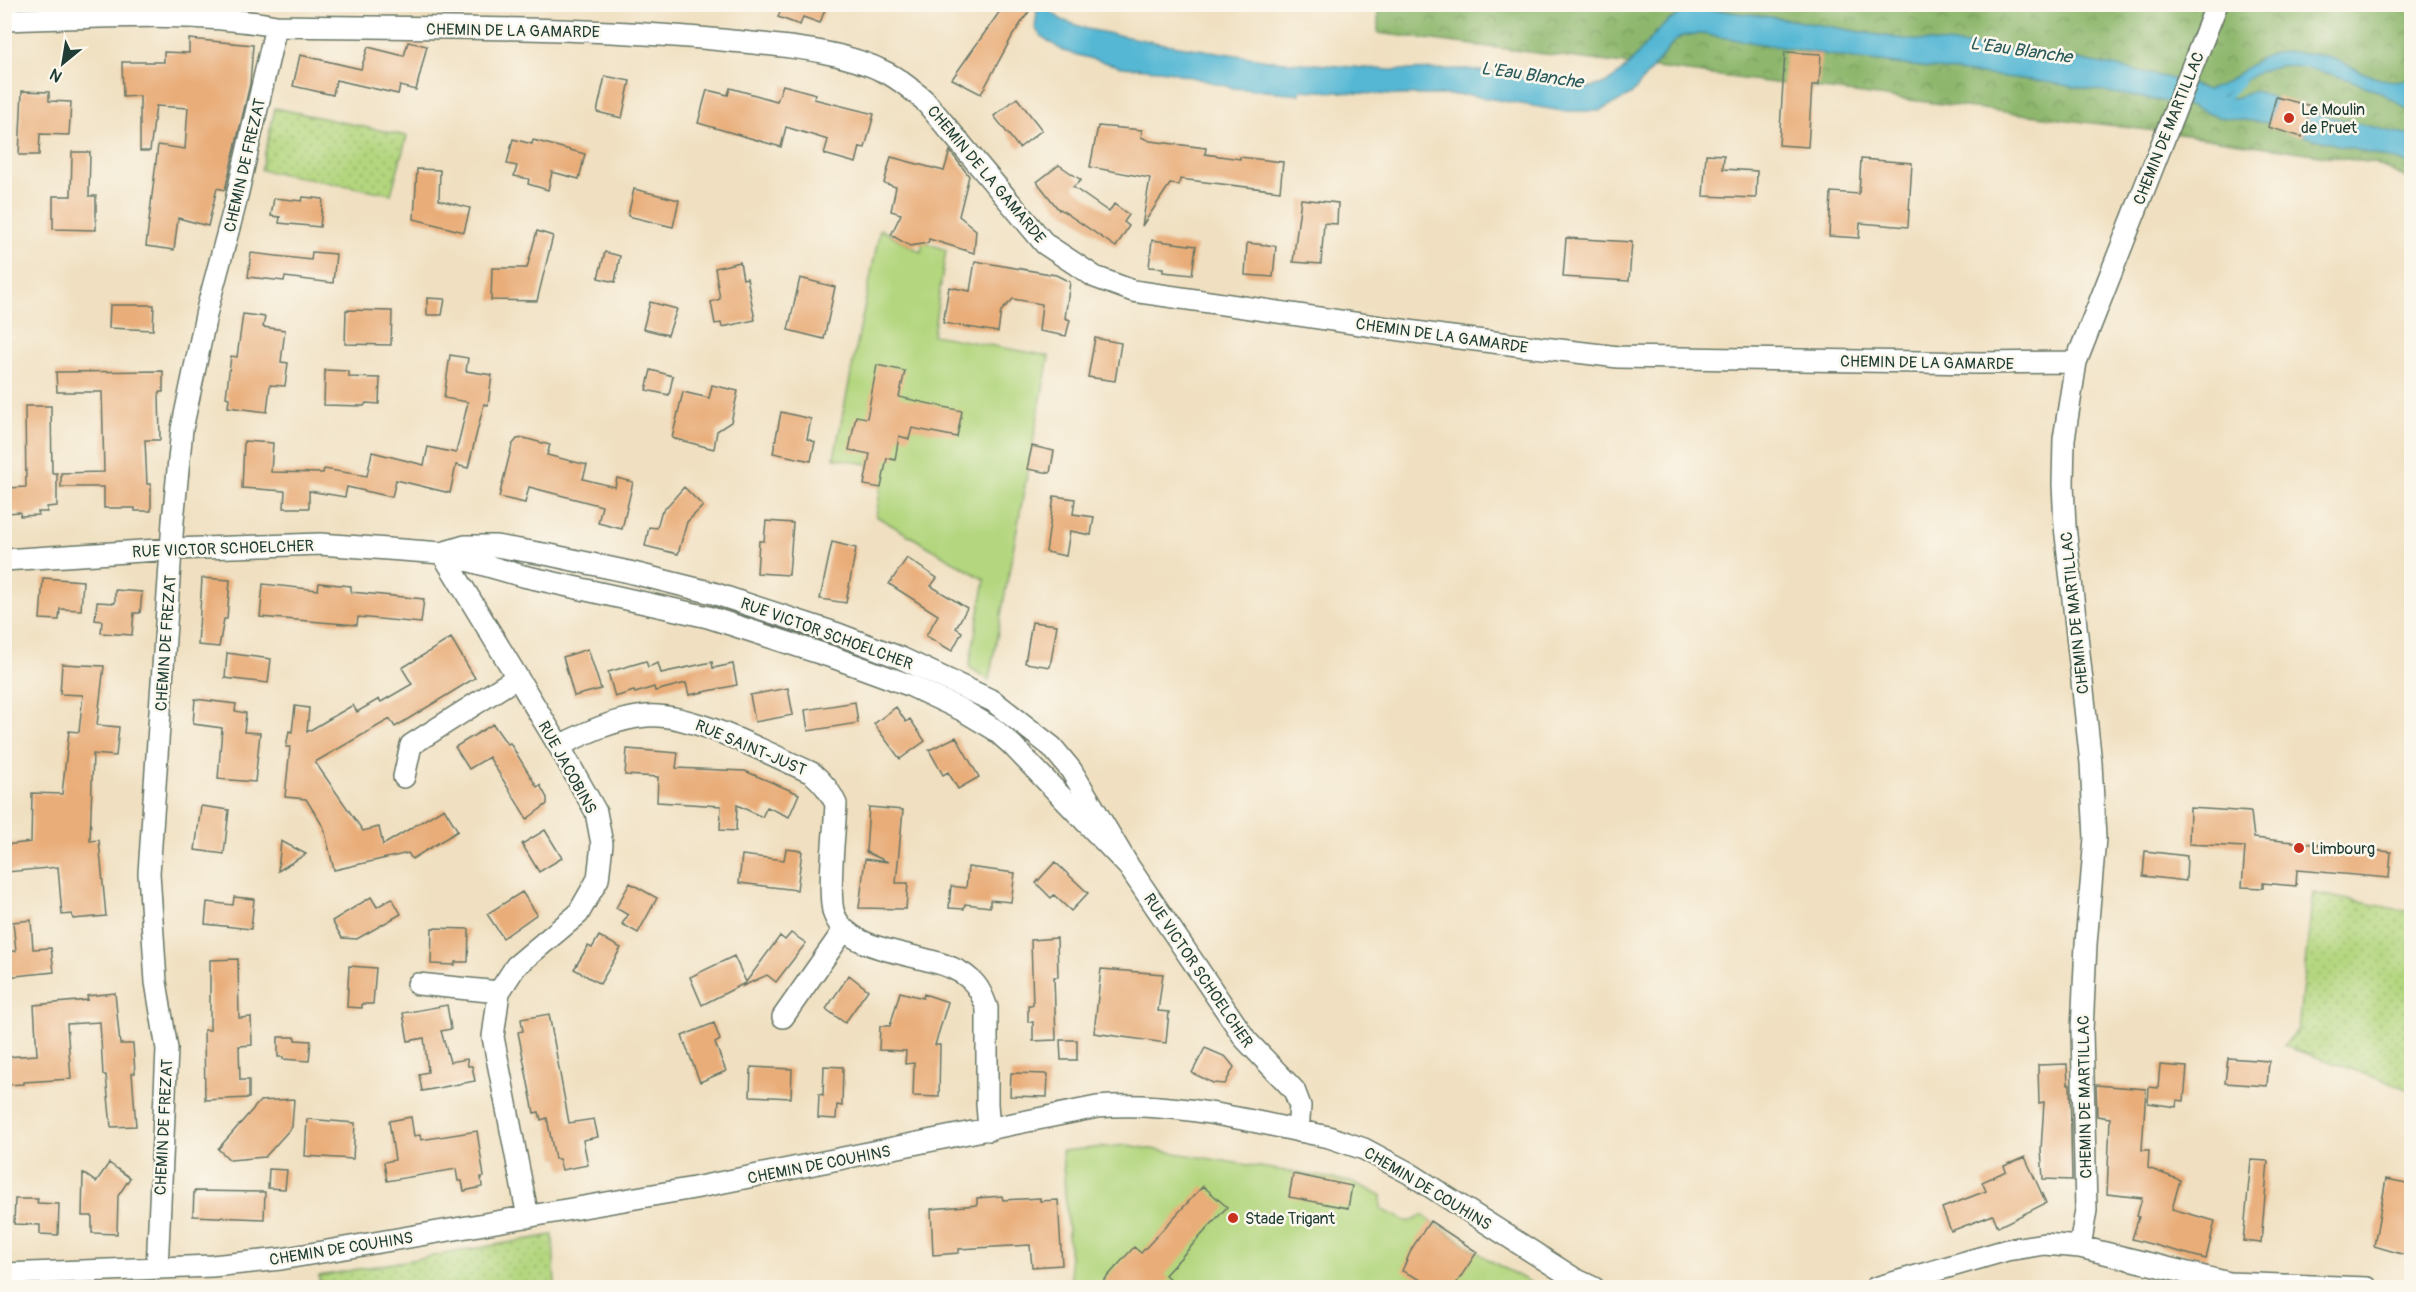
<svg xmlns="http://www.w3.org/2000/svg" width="2416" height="1292" font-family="Pangolin,sans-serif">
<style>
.grass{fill:url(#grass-dots);stroke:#698a59;stroke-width:1.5}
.forest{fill:url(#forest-crowns);stroke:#567a50;stroke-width:1.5}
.green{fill:#b3d67e;stroke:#698a59;stroke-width:1.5}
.water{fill:#55b7d4;stroke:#3a7a84;stroke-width:1.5}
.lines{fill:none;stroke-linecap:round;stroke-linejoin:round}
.stream{stroke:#55b7d4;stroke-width:6}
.building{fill:#e9ad79}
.minor-casing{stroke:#687665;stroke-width:24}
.minor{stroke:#fff;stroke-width:21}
.poi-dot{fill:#c8321e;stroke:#fbf7ec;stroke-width:2}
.labels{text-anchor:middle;stroke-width:5;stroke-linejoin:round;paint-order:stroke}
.street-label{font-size:16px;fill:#1f3d34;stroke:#fbf7ec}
.poi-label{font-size:16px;fill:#1f3d34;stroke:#fbf7ec;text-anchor:start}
.water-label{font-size:18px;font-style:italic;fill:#2c5c5c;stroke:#fbf7ec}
</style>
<defs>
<pattern id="grass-dots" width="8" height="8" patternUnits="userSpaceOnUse" patternTransform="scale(1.5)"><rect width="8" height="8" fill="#b3d67e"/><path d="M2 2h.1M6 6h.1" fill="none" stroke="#91af68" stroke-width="1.8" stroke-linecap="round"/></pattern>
<pattern id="forest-crowns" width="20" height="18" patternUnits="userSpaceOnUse" patternTransform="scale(1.5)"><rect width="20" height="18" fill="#8eb76d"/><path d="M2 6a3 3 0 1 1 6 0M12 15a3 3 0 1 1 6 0" fill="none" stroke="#73965a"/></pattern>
</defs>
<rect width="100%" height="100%" fill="#fbf7ec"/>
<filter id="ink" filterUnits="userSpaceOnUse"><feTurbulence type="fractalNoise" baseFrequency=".0167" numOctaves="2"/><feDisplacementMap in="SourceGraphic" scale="12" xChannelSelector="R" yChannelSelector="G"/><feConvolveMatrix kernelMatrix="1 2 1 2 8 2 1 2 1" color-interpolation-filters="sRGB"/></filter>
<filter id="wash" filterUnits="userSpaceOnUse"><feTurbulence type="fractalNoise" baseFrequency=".008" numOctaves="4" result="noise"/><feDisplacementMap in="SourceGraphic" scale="24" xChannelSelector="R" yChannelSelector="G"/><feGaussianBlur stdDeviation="1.35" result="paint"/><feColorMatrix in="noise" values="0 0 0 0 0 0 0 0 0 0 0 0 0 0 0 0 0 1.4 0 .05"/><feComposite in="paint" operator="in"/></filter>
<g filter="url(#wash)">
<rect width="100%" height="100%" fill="#f0e0c1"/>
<path class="grass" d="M275,108L407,136L391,194L261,170Z
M2313,893L2411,912V1090L2284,1046L2298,1029Z
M553,1235L555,1287H319V1276Z"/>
<path class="forest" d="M1378,4L2411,5V180L2374,163L2179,134L1378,33Z"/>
<path class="green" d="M880,229L921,252L923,241L946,250L933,335L1049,356L989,680L969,667L985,580L876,516L884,467L834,458Z
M1127,1145L1352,1182L1381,1195V1209L1408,1222L1422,1215L1491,1261L1539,1287H1072L1062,1151Z"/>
<path class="water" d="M1033,5H1042L1062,20L1087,29L1159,43L1275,61L1391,70L1468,69L1582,88C1635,88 1644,20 1693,10C1708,8 1724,11 1738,13C1790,18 1840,29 1891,37C1920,42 1951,43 1981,46C2033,52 2086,59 2137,71C2161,76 2185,81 2207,90C2236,84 2252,53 2284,52C2300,51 2318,54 2334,59C2364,70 2377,86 2411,79V114C2393,91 2310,63 2279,66C2259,68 2238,86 2222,96C2234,102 2244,93 2256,91L2276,99L2269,123L2218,117L2186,105L2039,81L1854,59L1701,34L1682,36L1673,43L1631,95L1599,111H1562L1469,95H1393L1300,90V94L1233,88L1168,71L1122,67L1063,51L1041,36L1035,28L1037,12Z
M2309,112L2411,136V164L2303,136Z"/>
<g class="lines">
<path class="stream" d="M2222,102L2242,81"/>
</g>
<g id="blocks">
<path class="building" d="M774,4H827L820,23L803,17L800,25L778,17L781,10L773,7Z
M1005,4H1034L1013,35L981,94L952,79Z
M189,39L253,45L250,84L225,190L217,188L208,226L178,218L174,250L146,246L158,145L185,149L188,108L156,106L150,151H140V96L123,97L122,62H164V52L189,53Z
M408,42L427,46L416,90L400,86L398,94L336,80L333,95L293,86L300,55L361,69L368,47L404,56Z
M1785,52L1821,54L1819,85H1812L1808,147L1779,145Z
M605,76L630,81L622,118L597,112Z
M783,85L816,94L814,99L874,114L865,148L860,147L856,163L824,154L828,140L786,127L781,147L698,123L707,90L728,95L730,88L777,101Z
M22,91L49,92V101L71,102L69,135L40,134L39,155H19Z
M2276,97L2311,106L2302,137L2268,127Z
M1017,98L1042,130L1019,148L994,116Z
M1098,126L1142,130L1141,137L1150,141L1206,148L1205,154L1240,159V157L1283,162L1280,191L1180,179L1179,185L1170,184L1142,226L1150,178L1090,167Z
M513,139L532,144L533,140L585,154L579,179L552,172L548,190L528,184L529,179L514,176L517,166L507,164Z
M950,151L969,176L959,216L976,230L974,253L929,239L928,243L910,246L891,235L901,214L891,211L896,187L884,183L891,157L944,171Z
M72,152H90L89,196H96V230L53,229V196H71Z
M1706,154L1724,155L1723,169L1757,171L1756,198L1703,196Z
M1861,159L1912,163L1908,227L1860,223L1859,238L1829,236L1831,192L1859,194Z
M1059,165L1081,180L1073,187L1109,212L1114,204L1129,215L1124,222L1129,226L1116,247L1060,209L1059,210L1037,182Z
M417,169L440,170L439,200L470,208L464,232L414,219Z
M634,189L679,200L673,227L628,216Z
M303,197L323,199L320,227L279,223L280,217L271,216L274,198L302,201Z
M1301,199L1338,203L1337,224L1324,223L1321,264L1293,262Z
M537,231L553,236L537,301L491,300L492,268H527Z
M1566,238L1632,242L1629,281L1563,277Z
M1152,240L1196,246L1192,275L1163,272V268L1149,267Z
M1247,243L1276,246L1273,277L1245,275Z
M312,252L336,254L333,283L285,277L284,281L248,277L251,253L311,260Z
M605,252L620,256L615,282L598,278Z
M975,261L1056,275L1070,282L1065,318L1070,320L1066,336L1039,331L1042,304L1013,299L1001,311L998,332L943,323L949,287L970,291Z
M740,262L743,279L747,278L755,320L722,327L721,323L715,324L711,302L720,299L715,268Z
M800,278L835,287L824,339L788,330Z
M427,298L445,299L442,315H427Z
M650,302L677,309L668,335L643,329Z
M110,305H154L153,330L109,328Z
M346,310L392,311L391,345L345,344Z
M243,314L265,317L263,327L285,330L281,362L288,363L285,386L270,385L267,412L228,407L229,398L226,397L231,356L237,357Z
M1095,338L1121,343L1115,381L1088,377Z
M450,355L468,358L466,371L492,375L488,405L484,404L468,468L456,465L450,493L396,480L392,497L347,487L345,497L309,491V508H284L285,491L242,488L244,441L273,443L271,472L323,473L324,469L367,476L372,452L424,465L428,447L456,453L468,402L444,398Z
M877,365L905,371L899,397L962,411L957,437L912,428L909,439L899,436L895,460L887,458L881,488L864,485L870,454L849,450L856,416L867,418Z
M325,370L349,371V377L380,378L379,404L366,403L364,406L324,405Z
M651,370L673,376L669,395L646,390Z
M163,371V392H159L160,440H145L147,484H151V511H135V508H104V487H61V473L104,472L102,392H57L56,372Z
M712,385L738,391L731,422L717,431L714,449L672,438L683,392L709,398Z
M25,406H51L52,473H57V506L47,507V512H38L39,515L20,516V512L7,513V488L26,487Z
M781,412L811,419L807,439L815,442L811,461L773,453Z
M524,438L550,445L547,455L587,465L583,479L615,487L617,478L633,482L622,529L598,523L602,506L529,487L525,503L499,497L512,445L517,439Z
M1032,446L1054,451L1050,473L1027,469Z
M684,487L703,506L687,522L678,554L645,546L649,527L657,528L661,513Z
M1054,496L1075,499L1073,514L1094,517L1091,535L1070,531L1066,556L1046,552Z
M766,521L793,523L789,575L757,573L759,541H764Z
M832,542L856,548L846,603L820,599Z
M907,558L937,578L931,586L967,608L956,628L962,632L952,651L926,636L938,615L889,584Z
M43,578L83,581L81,610L60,609L59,620L40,619Z
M202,578L230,580L227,619H224L219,647L198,645Z
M319,583L351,586V592L424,599L421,623L358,617L357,625L260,617L263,584L318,590Z
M115,590L142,592L140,613H134L132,635L101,633L102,621L95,620L97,602L115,603Z
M1032,622L1057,625L1050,667L1025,663Z
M451,638L475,678L395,727L390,719L315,762L363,831L379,827L383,845L444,808L458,831L412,859L408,853L334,870L324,828L306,799L285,797L290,747H286L289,731L292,732L295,706L309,708L307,732L353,705L357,712L379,699L381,702L412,684L402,668Z
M588,649L601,689L574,696L563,657Z
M227,653L271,659L268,683L225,678Z
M646,661L648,667L658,663L661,673L712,662L713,668L733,664L737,685L689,695L686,683L655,691L654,687L635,693L634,691L615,697L608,672Z
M62,664L104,666L97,725L119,727L116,756L93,754L90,841L99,840L106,916L73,919L72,914L62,915L58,867L7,872L5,845L31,842L32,793L62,794L69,731L79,732L83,695L60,694Z
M788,688L793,715L755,722L750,695Z
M195,699L236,704L235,711L246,713L244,732L260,733L255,782L218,779L222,728L193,724Z
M855,702L858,723L808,731L805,710Z
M896,707L906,722L910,719L925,741L900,759L874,724Z
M493,724L507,744L510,743L537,787L540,785L547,798V804L527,819L489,757L469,769L455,747Z
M956,737L979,777L958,789L948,772L943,775L929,750Z
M627,749L678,753L676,768L745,771L799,794L789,817L767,807L762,817L737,805L736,831L720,830L721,806L657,802L658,777L625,775Z
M201,806L229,810L224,854L195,850Z
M869,807L903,810L896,883H908L906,909L859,908L865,859L888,862L866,852Z
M2190,808L2251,812L2254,838L2391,852L2389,878L2297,870L2296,886L2263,883V888L2242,887L2245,847L2189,844Z
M545,830L562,858L539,872L522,844Z
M281,841L306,854L278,871Z
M786,849L802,851L797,890L739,883L742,855L784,860Z
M2145,851L2187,856L2186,881L2143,876Z
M1055,862L1088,893L1071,911L1054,895L1051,898L1036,883Z
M968,867L1015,873L1011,902L990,900V907L965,904L964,909L949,908L951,886L966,888Z
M630,883L657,898L638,933L622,924L628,915L616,908Z
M522,892L537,914L503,938L487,914Z
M234,897L254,899L251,929L205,924L207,902L233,905Z
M371,897L377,907L392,898L401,914L357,939L342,938L332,921Z
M31,920L33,949L51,948L54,972L6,977L4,952L16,951L13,922Z
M432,928L469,929L468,962H455V965L431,964Z
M791,933L806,943L776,982L767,975L743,986L745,983L702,1005L690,977L734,956L746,982L780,936L785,940Z
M599,936L621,948L600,984L574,969L588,946L592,948Z
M1057,938L1058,977H1054L1056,1040L1033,1041V1022H1028V1005H1033L1031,940Z
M238,959L239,1018L251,1017L252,1045L239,1046L240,1080H249V1098L205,1100L204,1030H210V960Z
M349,966L376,968L373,1004H362V1008L347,1007Z
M1101,969L1163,974L1158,1011L1169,1012L1166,1043L1094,1033Z
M849,975L868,990L845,1023L826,1009Z
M900,992L923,998L924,994L948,1002L935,1045H940L939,1097L913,1096L914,1063L905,1064L906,1051L879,1050L880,1026H890Z
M115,993L120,1044H133L135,1073H132L136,1126L111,1127L106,1075H103L100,1022L67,1024L71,1079L24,1082V1084L4,1085V1057L37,1055L34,1005L88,1000L87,996Z
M447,1005L451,1029L441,1031L450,1062L467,1059L468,1066H472L475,1081L422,1091L419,1074L428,1072L424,1038L408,1041L403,1013Z
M549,1014L569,1123L594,1119L598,1137L583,1140L588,1165L562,1170L559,1159H555L547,1118L541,1120L539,1112L534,1113L518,1032L523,1031L521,1019Z
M714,1023L720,1040L715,1043L726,1071L700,1082L682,1036Z
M278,1037H295V1040L311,1041L309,1061L283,1059V1057H278Z
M1060,1040H1077V1060H1061Z
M1205,1048L1226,1057L1234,1067L1225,1084L1213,1083L1192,1073Z
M2228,1058L2269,1061L2267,1086L2225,1083Z
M2067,1064L2068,1084H2070L2072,1180L2043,1179L2041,1150L2044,1102L2039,1103L2038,1065Z
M2160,1065L2187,1067L2184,1101L2177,1100L2176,1107L2148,1103L2149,1087L2158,1088Z
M824,1066L843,1067L842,1106L837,1105L836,1119L818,1118L819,1094L823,1095Z
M751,1067L792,1069L791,1098L750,1096Z
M1011,1073L1048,1074L1047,1097L1010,1096Z
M2096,1085L2146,1089L2142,1150H2149L2148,1168L2180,1180L2172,1209L2215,1221L2206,1259L2132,1239L2139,1217L2137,1216L2142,1198L2107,1194L2110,1118L2097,1116Z
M294,1099L292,1127L265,1157L230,1160L218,1149L260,1101Z
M411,1117L414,1136L420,1135L421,1140L477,1131L484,1177H481L482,1187L464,1191L462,1181H458L456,1169L387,1181L384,1162L395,1160L389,1121Z
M307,1119L355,1123L353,1159L305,1156Z
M2025,1157L2046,1203L1998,1227L1993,1215L1951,1231L1942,1208L1986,1191L1982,1182L2006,1171L2004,1166Z
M2251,1160L2268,1161L2261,1243L2243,1241Z
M109,1163L130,1178L118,1196L117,1234L92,1233V1216H82L83,1173L96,1182Z
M269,1169L287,1170L285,1189L268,1188Z
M1293,1174L1352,1186L1348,1208L1289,1197Z
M2386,1179L2412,1184V1257L2374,1246Z
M1203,1186L1227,1207L1165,1275L1170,1279L1162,1287H1098L1134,1247L1141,1253Z
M194,1191L265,1192L264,1219L193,1216Z
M1002,1196L1003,1200L1040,1198V1201L1058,1200L1062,1265L1032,1267L1030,1245L959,1249V1253L933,1255L931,1209L977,1205V1198Z
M15,1199H38L37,1203L59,1204L58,1235L40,1234V1225L14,1224Z
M1430,1221L1477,1252L1454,1287H1436L1402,1271L1412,1248Z"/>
</g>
</g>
<g filter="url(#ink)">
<use href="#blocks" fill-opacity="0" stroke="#687665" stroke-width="1.5"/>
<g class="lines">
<g class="minor-casing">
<path id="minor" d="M4,20C94,18 188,10 276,26C425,28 574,26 722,40C777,46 838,48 887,73C901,80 912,90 924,100L1045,244L1095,277L1133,291L1443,336L1618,357L1980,363L2076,362
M445,552L465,546H496L550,555L629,572L713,593L838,634L901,658L993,701L1052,747L1071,770L1129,867L1246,1040L1294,1090L1300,1106L1298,1131
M442,553L559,746L596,812L602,844L598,879L578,914L516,966L499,992L493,1037L528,1217
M4,560L173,549L320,544L442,553L523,576L708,617L835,658L909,685L962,710L994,729L1012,745L1129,867
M559,746C587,732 615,719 646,716C691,712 769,754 812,773C823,782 830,791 836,804C835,828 827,895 834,914C851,960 939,949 971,980C979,987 983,997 987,1008V1104L989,1130
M404,777L411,745L516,678
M418,984L499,992
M783,1017L844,930
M2080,1247L2086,1210L2082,1031L2086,944L2095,838L2091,763L2065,526L2063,484L2064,439L2076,362L2217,4
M157,1269L167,1049L156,982L149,873L173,521L182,429L208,306L234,209L276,26
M4,1274L212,1266L281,1259L694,1188L1097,1107C1175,1100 1253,1122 1329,1137L1364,1149L1409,1173L1575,1279L1594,1288
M1875,1288L2007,1250L2044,1244L2080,1247L2229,1283L2367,1288"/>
</g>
<use href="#minor" class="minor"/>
</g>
</g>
<g class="poi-dot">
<circle cx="2289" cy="118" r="6"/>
<circle cx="2299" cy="848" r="6"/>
<circle cx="1233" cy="1218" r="6"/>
</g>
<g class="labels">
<g class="street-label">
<text transform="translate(513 30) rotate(1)" y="6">CHEMIN DE LA GAMARDE</text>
<text transform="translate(2168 128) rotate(-68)" y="6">CHEMIN DE MARTILLAC</text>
<text transform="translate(244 165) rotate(-77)" y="6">CHEMIN DE FREZAT</text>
<text transform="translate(987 174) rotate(50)" y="6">CHEMIN DE LA GAMARDE</text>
<text transform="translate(1442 335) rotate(8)" y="6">CHEMIN DE LA GAMARDE</text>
<text transform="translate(1927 362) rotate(1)" y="6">CHEMIN DE LA GAMARDE</text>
<text transform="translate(223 548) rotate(-2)" y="6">RUE VICTOR SCHOELCHER</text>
<text transform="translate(2074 613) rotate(-96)" y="6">CHEMIN DE MARTILLAC</text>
<text transform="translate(827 633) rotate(20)" y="6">RUE VICTOR SCHOELCHER</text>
<text transform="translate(165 643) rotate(-86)" y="6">CHEMIN DE FREZAT</text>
<text transform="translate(751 747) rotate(23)" y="6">RUE SAINT-JUST</text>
<text transform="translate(568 767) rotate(61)" y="6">RUE JACOBINS</text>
<text transform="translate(1199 970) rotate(56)" y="6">RUE VICTOR SCHOELCHER</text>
<text transform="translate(2084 1097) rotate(-91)" y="6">CHEMIN DE MARTILLAC</text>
<text transform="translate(163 1127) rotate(-87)" y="6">CHEMIN DE FREZAT</text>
<text transform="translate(819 1164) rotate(-11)" y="6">CHEMIN DE COUHINS</text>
<text transform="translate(1428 1188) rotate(31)" y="6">CHEMIN DE COUHINS</text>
<text transform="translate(341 1248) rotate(-9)" y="6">CHEMIN DE COUHINS</text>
</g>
<g class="poi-label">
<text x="2301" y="115">Le Moulin<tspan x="2301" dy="18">de Pruet</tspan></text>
<text x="2311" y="854">Limbourg</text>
<text x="1245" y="1224">Stade Trigant</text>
</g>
<g class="water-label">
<text transform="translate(2021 50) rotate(8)" y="6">L'Eau Blanche</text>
<text transform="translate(1532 75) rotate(8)" y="6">L'Eau Blanche</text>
</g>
</g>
<rect width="2416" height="1292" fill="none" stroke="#fbf7ec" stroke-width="24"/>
<g transform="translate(63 63) rotate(210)" stroke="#fbf7ec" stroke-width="4.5" paint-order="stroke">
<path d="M0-4.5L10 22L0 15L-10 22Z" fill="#1f3d34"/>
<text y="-9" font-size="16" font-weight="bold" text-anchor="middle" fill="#1f3d34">N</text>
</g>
</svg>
